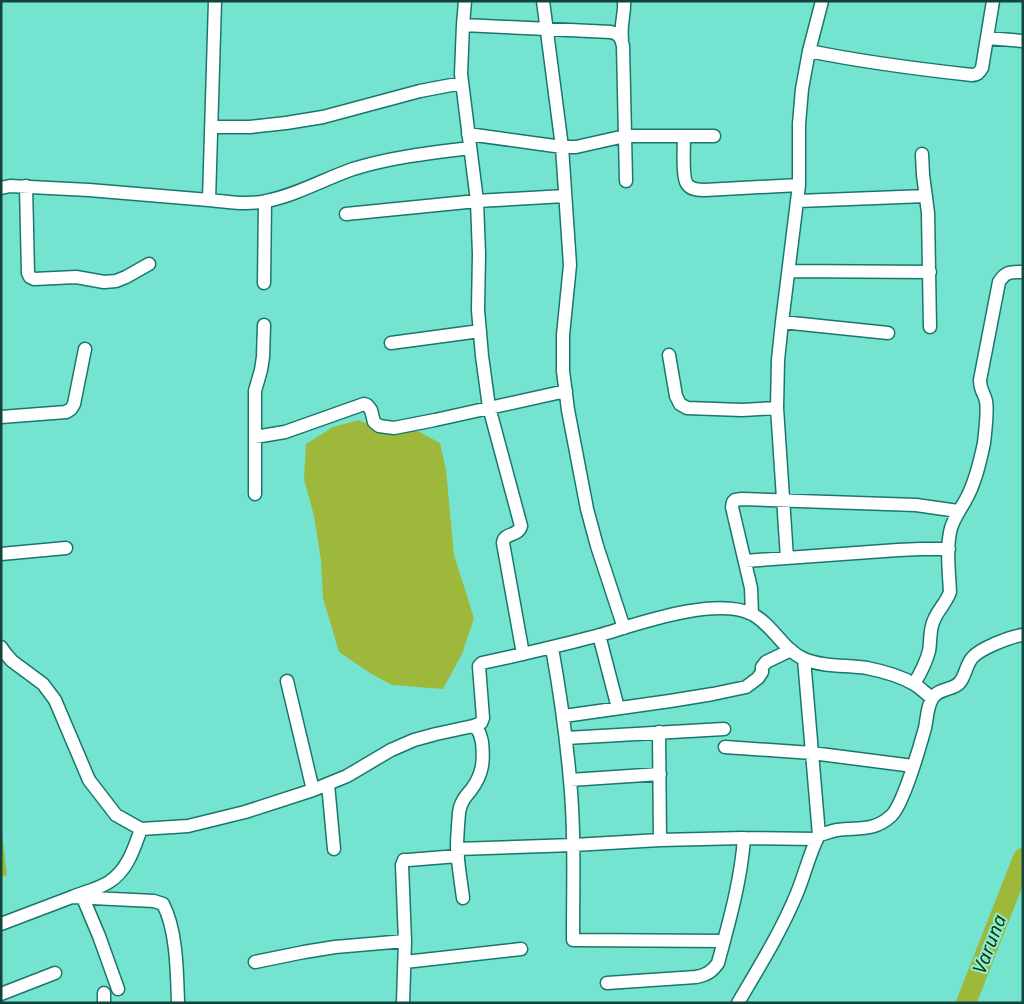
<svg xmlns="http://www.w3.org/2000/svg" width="1024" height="1004" font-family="'Noto Sans',sans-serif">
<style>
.water{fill:#9eb83c}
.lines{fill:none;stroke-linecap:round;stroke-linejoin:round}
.river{stroke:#9eb83c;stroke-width:20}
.minor-casing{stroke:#1a7769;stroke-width:15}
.minor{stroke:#fff;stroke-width:12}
.labels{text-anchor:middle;stroke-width:4;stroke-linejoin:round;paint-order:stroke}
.water-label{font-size:19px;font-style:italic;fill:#293300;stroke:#82f1dd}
</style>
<rect width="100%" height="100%" fill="#74e4d0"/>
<path class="water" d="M359,420L380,430L410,427L440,443L446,470L454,555L474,618L462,654L443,689L392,685L370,673L339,652L323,598L321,560L314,516L304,479L306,444L333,427Z
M1,825L7,875L1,877Z"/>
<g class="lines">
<path class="river" d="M966,1003L1023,858"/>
<g class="minor-casing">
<path id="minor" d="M465,1L463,25L461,74L477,201L479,254L478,310L482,356L489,407L521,526C518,537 504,532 503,543L523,654C548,648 574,642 600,635C638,624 715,596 752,614C773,625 783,650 804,659C823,667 847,665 867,668C882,671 902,677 914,684C921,688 926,694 932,698
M543,1L562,147L570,265L563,335V371L568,410L587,509L597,546L624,628
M463,25L611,32C619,34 621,37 623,46L626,181
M622,38C620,25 625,14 624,1
M987,38L1023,41
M809,51C863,62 917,69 972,75C977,75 979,73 982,68L993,1
M211,127H250L286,123L323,117L420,91L462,83
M468,134L562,147H576L625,136H714
M684,136C684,146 682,177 687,184C691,190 699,190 705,190L799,185
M922,154L923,175L928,213L930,327
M26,186L28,273L30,277L34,279L76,277L104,282L116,281L126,277L149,264
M1,188L10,186L89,190L209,200L215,1
M209,200C228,202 248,205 266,201C297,195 324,179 353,169C391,157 430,153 470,148
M798,201L926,196
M346,214L477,201L565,196
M789,271L930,272
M264,283L265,202
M782,322L888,333
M391,343L480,331
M669,355L676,396L680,404L687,408L742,410L777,408
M1,417L66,412L71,409L74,404L85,349
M255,437L285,432L364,404L367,405L371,410L374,422L379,426L394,428L435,420L566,391
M255,494V391L261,370L263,357L264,325
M1,554L66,548
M787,558L777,408L778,360L782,322L799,185V124L802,89L809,51L822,1
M745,561L898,550L921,549H949
M752,614L751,588L732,507L733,502L735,500L742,499L916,505L958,511
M599,635L618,708
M1,647L5,653L12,661L43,684L55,700L89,780L116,815L141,829C134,848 128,870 109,882C98,889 84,892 72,897
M552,648C560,692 566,735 570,780C575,833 573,886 573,940L724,941
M287,681L313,790
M914,684C920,674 926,663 929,651C931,641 929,630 934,620C938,610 946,603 950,592C949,573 946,546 951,528C954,518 960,510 965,501C975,484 980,462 984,443C985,433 988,411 986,401C984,392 980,391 980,380L999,282C1006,271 1011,272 1023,272
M564,716L670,701L713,694L746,687L758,678L762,672V667L766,662L791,650
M473,726L481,723L483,718L479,666L482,663L523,654
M659,732L660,840
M566,738L724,729
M725,747L812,753L913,766
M570,780L660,774
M328,784L334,849
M141,829L188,826L245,812L313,790L347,776L391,750L414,740L436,734L473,726C480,730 480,735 482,742C484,761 483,774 471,790C465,797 460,803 459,813C458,825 457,837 457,848C458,865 461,882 463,898
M819,835C825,834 831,831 837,830C859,827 873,832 891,816C903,805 920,746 925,728C927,719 927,707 932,699C939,686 956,692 962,679C966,672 967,664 972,658C979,649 1011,636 1023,635
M457,849L574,845L660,840L744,838L817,839
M83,898L99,936L118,989
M1,924L72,897L154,901L163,904C177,930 177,974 178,1003
M255,962L304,952L335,947L405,941
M405,962L521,949
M607,983L696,977C706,975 712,972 718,963C729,922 741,881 744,838
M104,993V1003
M1,994L55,973
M403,1003L405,941L402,865L404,860H408L458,856
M738,1003C759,967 781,932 797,893C805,874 809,854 819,835L804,659"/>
</g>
<use href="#minor" class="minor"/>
</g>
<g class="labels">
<g class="water-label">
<text transform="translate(989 944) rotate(-69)" y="7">Varuna</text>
</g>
</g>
<rect width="1024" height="1004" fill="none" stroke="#13443c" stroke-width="5"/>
</svg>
